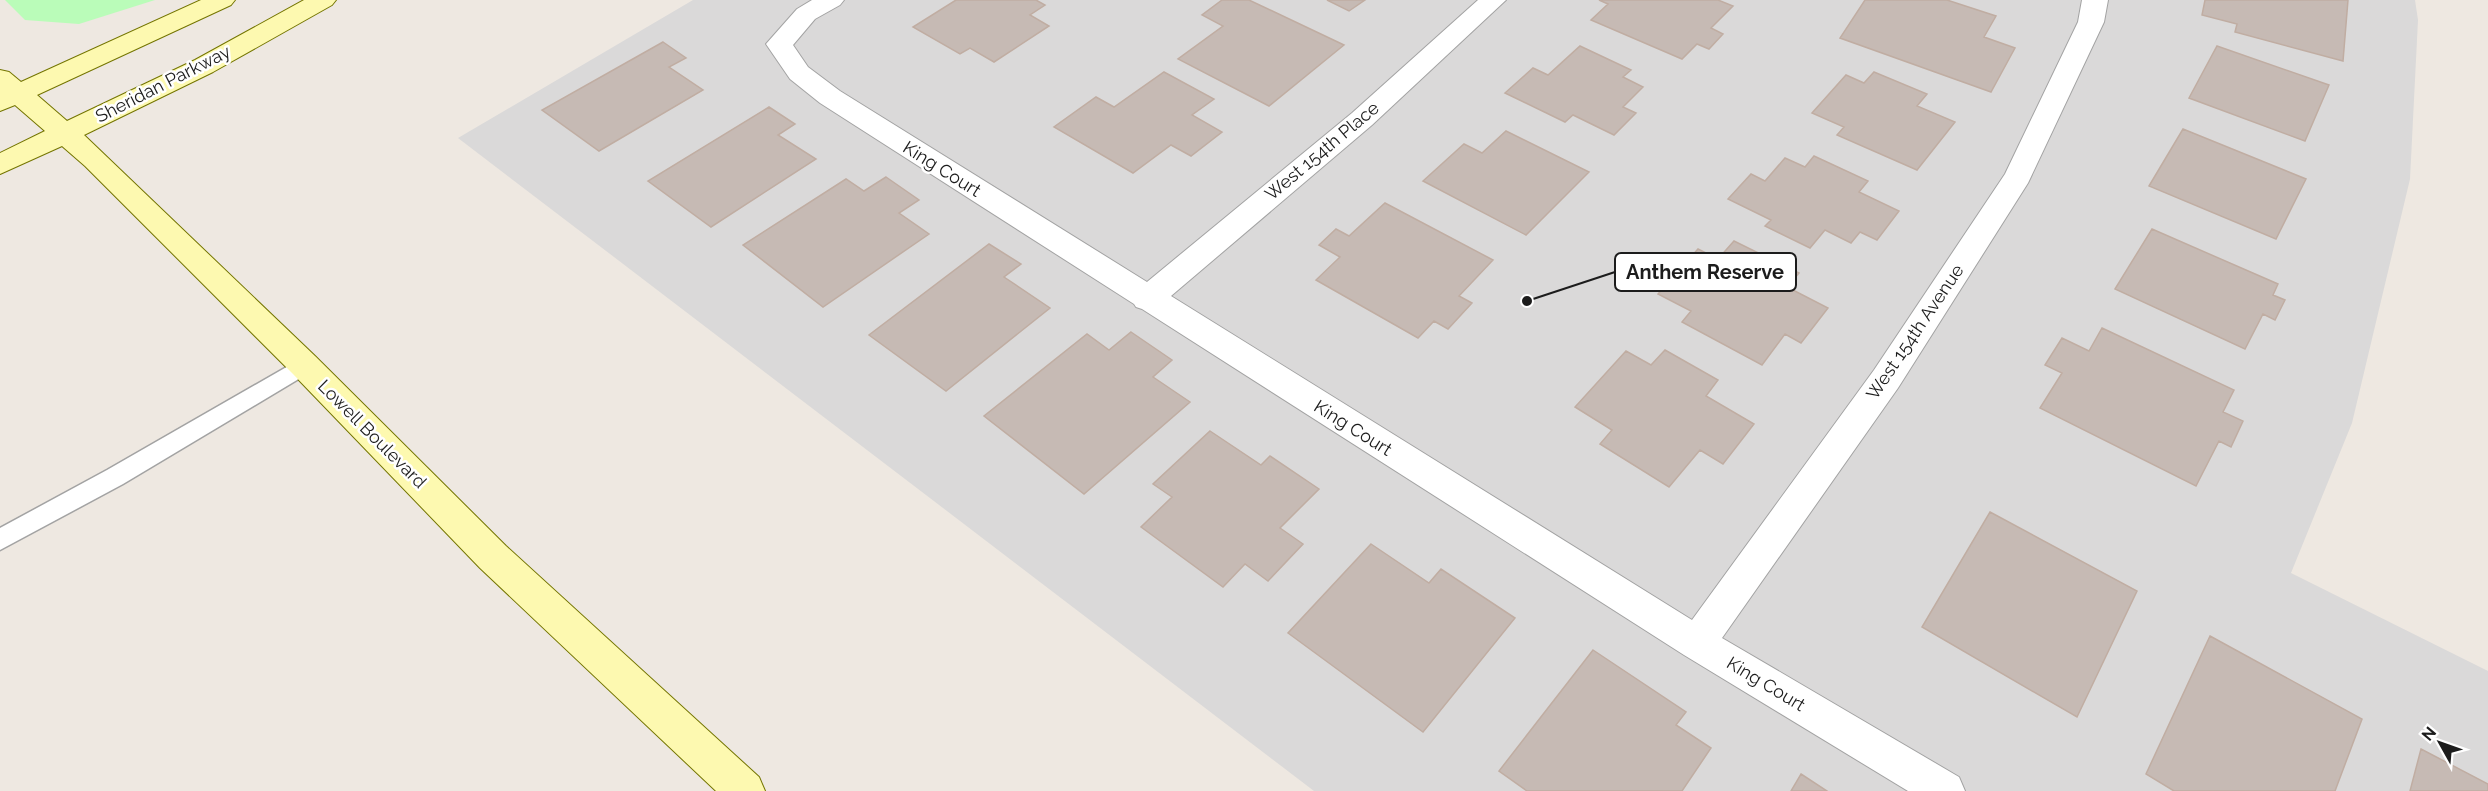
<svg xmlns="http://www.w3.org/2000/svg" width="2488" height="791" font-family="Raleway,sans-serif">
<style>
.residential{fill:#dad9d9}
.park{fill:#bafcb9}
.building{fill:#c6bab4;stroke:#c0ada2;stroke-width:1.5}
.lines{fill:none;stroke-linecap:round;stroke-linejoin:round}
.lane-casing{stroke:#a3a3a3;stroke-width:3}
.street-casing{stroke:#a3a3a3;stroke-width:2}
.secondary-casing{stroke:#747500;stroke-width:2}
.lane{fill:#fff;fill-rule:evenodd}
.street{fill:#fff;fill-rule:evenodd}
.secondary{fill:#fdf9b0;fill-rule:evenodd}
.labels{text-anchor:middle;stroke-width:5;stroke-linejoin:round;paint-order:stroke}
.street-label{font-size:18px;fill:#1c1c1c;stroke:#fff}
.leader{fill:none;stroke:#1c1c1c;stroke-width:2}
.callout-dot{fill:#1c1c1c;stroke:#fff;stroke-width:2}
.callout{fill:#fff;stroke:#1c1c1c;stroke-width:2}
.callout-label{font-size:20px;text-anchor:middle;font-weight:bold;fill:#1c1c1c}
</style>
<rect width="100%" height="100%" fill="#eee8e1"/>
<path class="residential" d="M693,0H2415L2418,20L2410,179L2352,423L2291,573L2488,671V791H1314L458,138Z"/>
<path class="park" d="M5,0H155L79,24L25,20Z"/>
<path class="building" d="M956,0H1036L1045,5L1030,15L1049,26L994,62L970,48L960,54L913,27Z
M1222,0H1249L1344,45L1269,106L1178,59L1223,26L1202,15Z
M1327,0H1365L1349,11Z
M1599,0H1718L1733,6L1711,28L1723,34L1709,49L1697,44L1682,59L1591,20L1608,4Z
M1865,0H1947L1996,16L1984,37L2015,48L1991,92L1840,38Z
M2205,0H2348L2343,61L2235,32L2237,24L2202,15Z
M663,42L686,58L669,67L703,90L599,151L542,110Z
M1580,46L1631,70L1623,77L1643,87L1623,107L1636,113L1614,135L1573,115L1565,122L1505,93L1533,68L1548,75Z
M2217,46L2329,85L2305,141L2189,98Z
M1164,72L1214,99L1192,115L1222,132L1191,156L1171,145L1133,173L1054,127L1096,97L1114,107Z
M1874,72L1927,94L1917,106L1955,122L1917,170L1837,135L1844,127L1812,113L1846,75L1864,83Z
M769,107L795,124L778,135L816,159L711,227L648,181Z
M2183,129L2306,179L2276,239L2149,186Z
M1506,131L1589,172L1526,235L1423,181L1464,144L1482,153Z
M1814,156L1868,181L1859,192L1899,211L1877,240L1860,232L1851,243L1825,230L1810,248L1765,226L1771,220L1728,199L1751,174L1765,181L1785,158L1805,167Z
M886,177L919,200L899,213L929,234L823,307L743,245L846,179L864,191Z
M1385,203L1493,260L1459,296L1472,303L1448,329L1434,321L1418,338L1316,280L1340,257L1319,245L1336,229L1349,236Z
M2152,229L2278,284L2273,295L2285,300L2275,320L2263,314L2245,349L2115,289Z
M1734,241L1799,273L1787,287L1828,308L1801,343L1785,334L1762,365L1682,322L1691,311L1658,294L1698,249L1718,259Z
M989,244L1021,264L1004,277L1050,308L946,391L869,335Z
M2102,328L2234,390L2223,412L2243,421L2231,447L2219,441L2196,486L2040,408L2062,373L2045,365L2062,338L2089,351Z
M1131,332L1172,360L1153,377L1190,402L1084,494L984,416L1087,334L1109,350Z
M1665,350L1718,380L1706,396L1754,424L1723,464L1700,450L1669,487L1600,444L1612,430L1575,407L1626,351L1651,365Z
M1210,431L1261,465L1270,456L1319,489L1280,528L1303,544L1268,581L1245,564L1223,587L1141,527L1172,497L1153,484Z
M1990,512L2137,591L2077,717L1922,627Z
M1371,544L1429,583L1441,569L1515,618L1423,732L1288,633Z
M2210,636L2362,719L2335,791H2174L2146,774Z
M1593,650L1686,712L1676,725L1711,748L1682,791H1527L1499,771Z
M2421,749L2488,784V791H2410Z
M1801,774L1827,791H1791Z"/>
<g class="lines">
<g class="lane-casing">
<path id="lane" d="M304,357L312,359L315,365L312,371L123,484L0,550V528L107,470Z"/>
</g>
<g class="street-casing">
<path id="street" d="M812,0H844L840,5L815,19L793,45L808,67L840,91L1147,282L1352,113L1478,0H1506L1372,125L1171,296L1692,620L1874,370L2005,174L2078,22L2082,0H2108L2104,22L2028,183L1898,388L1722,638L1959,777L1965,791H1908L1684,655L1142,309L1136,307L1134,304L820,103L790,79L766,44L797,9Z"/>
</g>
<g class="secondary-casing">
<path id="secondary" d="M201,0H235L231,5L37,95L67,121L195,60L304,0H336L332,5L213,72L84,135L315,356L506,546L759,777L765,791H716L480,568L293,374L85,166L62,146L0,174V153L45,131L15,105L0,111V70L9,72L21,82Z"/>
</g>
<use href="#lane" class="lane"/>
<use href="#street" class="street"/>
<use href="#secondary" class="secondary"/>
</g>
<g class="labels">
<g class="street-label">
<text transform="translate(163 84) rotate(-27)" y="6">Sheridan Parkway</text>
<text transform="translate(1322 151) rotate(-40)" y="6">West 154th Place</text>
<text transform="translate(942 169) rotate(32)" y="6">King Court</text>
<text transform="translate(1915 332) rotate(-56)" y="6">West 154th Avenue</text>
<text transform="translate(1353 428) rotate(32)" y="6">King Court</text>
<text transform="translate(372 434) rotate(45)" y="6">Lowell Boulevard</text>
<text transform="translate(1766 684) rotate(31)" y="6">King Court</text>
</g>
</g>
<path class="leader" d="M1527 301L1615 272"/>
<circle class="callout-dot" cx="1527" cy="301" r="6"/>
<rect class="callout" x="1615" y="253" width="181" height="38" rx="6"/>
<g class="callout-label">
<text x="1705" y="279">Anthem Reserve</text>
</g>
<g transform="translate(2440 743) rotate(310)" stroke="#ffffff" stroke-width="4.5" paint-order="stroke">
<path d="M0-4.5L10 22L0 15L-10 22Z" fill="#1c1c1c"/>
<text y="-9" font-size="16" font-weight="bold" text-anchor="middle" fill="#1c1c1c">N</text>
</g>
</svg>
